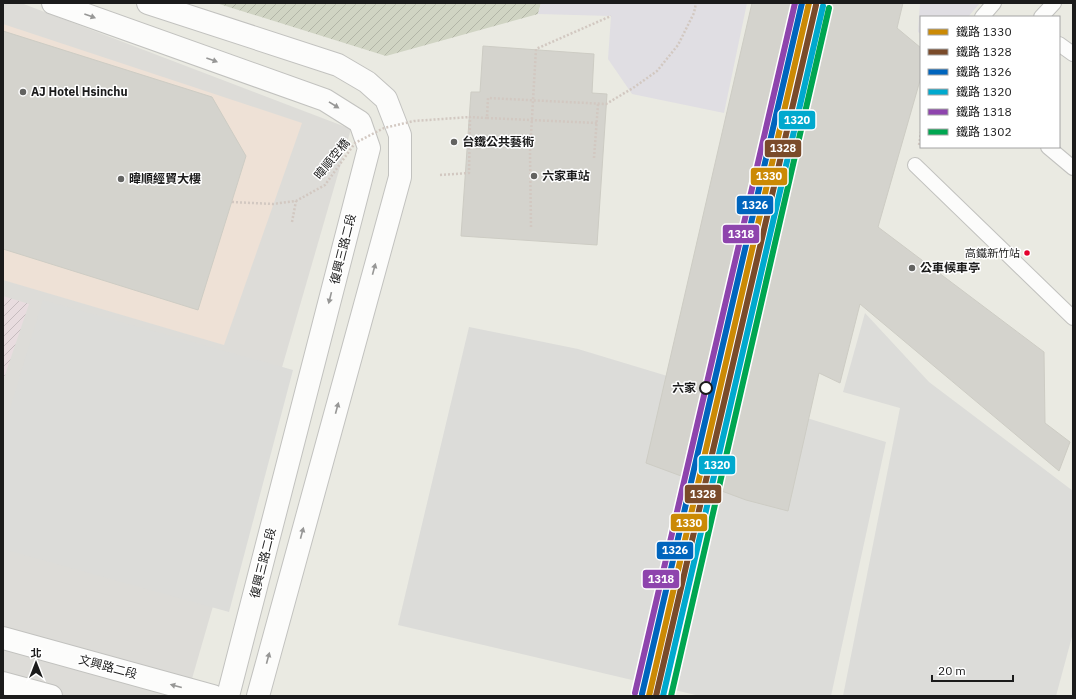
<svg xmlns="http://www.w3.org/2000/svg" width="1076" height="699" font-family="'IBM Plex Sans','Noto Sans TC',sans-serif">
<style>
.residential{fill:#dddcd8}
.commercial{fill:#eee1d6}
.industrial{fill:url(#industrial-furrows)}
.construction{fill:url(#construction-furrows)}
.parking{fill:#dcdcd9}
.plaza{fill:#e0dee3}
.building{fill:#d4d3cd;stroke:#cdccc4}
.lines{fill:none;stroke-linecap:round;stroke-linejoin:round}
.service-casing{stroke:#c2c2bf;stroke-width:16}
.minor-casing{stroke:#c2c2bf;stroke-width:24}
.tertiary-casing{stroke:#c2c2bf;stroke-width:24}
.path{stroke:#d2c8c1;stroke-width:2.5;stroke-dasharray:2 2;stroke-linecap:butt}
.service{stroke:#fcfcfb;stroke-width:14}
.minor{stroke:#fcfcfb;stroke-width:22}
.tertiary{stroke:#fcfcfb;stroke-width:22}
.path-bridge{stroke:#d2c8c1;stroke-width:2.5;stroke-dasharray:2 2;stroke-linecap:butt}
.rail-1-casing{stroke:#fff;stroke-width:9}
.rail-2-casing{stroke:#fff;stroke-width:9}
.rail-3-casing{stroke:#fff;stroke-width:9}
.rail-4-casing{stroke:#fff;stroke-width:9}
.rail-5-casing{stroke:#fff;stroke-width:9}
.rail-6-casing{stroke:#fff;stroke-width:9}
.rail-1{stroke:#cb8a05;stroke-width:6}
.rail-2{stroke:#7a4b2a;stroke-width:6}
.rail-3{stroke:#0065bd;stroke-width:6}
.rail-4{stroke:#00a9ce;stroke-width:6}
.rail-5{stroke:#8e44ad;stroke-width:6}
.rail-6{stroke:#00a651;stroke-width:6}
.oneway{fill:#979796}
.poi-dot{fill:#636361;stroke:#fff;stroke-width:1.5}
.bus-dot{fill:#e4002b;stroke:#fff;stroke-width:1.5}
.stop-dot{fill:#fff;stroke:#1b1b1b;stroke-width:2}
.labels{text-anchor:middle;stroke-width:3;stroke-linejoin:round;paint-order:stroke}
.bus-label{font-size:11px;fill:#1b1b1b;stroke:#fff;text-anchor:end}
.poi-label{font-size:12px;font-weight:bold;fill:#1b1b1b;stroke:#fff;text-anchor:start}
.street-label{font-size:12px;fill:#1b1b1b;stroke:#fff}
.stop-label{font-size:12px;font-weight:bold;fill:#1b1b1b;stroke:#fff;text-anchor:end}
.line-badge{stroke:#fff;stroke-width:1.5}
.badge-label{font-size:11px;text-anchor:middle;font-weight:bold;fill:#fff}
</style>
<defs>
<pattern id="industrial-furrows" width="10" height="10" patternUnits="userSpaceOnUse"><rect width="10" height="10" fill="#e8dcdf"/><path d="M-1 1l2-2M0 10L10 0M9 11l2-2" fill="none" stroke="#c6bcbf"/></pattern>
<pattern id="construction-furrows" width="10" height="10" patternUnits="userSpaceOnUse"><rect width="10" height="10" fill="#d0d4c3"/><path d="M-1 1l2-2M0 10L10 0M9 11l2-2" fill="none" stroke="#b2b5a7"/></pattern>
</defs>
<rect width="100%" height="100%" fill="#eaeae2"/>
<path class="residential" d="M3,3H21L351,129L187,696H3Z"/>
<path class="commercial" d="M3,24L302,123L224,345L3,280Z"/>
<path class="industrial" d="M3,296L29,304L3,381Z"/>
<path class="construction" d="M216,3H541L538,14L386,56Z"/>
<path class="parking" d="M43,300L293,370L229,612L3,549V431Z
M865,313L929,382L1073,491V633L1056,696H843L900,408L843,392Z
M469,327L578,349L886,442L831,696H700L398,625Z"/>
<path class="plaza" d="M541,3H747L724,113L632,94L608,59L611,16L538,14Z
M920,3H980L968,17H921V34L918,32Z"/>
<path class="building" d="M752,3H903L897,28L921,48V77L878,227L1044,352L1045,423L1070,442L1059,471L860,304L840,383L819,373L788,511L746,500L646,463Z
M3,31L212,97L246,156L198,310L3,249Z
M483,46L594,54L592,93L607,94L597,245L461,236L471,92H480Z"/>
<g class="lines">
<g class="service-casing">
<path id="service" d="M982,17L994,3
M1041,17L1054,3
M1059,44L1073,54
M1048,147L1073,168
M915,165L1073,318"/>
</g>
<g class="minor-casing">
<path id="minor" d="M53,3L325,100L360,122L369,148L228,696
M148,3L338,65L367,82L386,99L400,135V177L258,696"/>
</g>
<g class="tertiary-casing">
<path id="tertiary" d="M3,638L213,696
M3,683L51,696"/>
</g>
<path class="path" d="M487,118L597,123
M919,145L921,132
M594,158L598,104
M440,175L469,173L470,117L487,118L488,98L606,104L633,88L657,71L678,45L694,13L696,3
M292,222L296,201
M531,227L530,152L536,49L611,16"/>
<use href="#service" class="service"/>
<use href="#minor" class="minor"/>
<use href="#tertiary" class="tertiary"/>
<path class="path-bridge" d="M232,202L273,204L296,201L325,185L355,143L384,128L414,121L470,117"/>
<g class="rail-1-casing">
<path id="rail-1" d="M649,696L809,3"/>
</g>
<g class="rail-2-casing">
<path id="rail-2" d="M656,696L816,5"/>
</g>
<g class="rail-3-casing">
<path id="rail-3" d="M642,694L802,3"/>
</g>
<g class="rail-4-casing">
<path id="rail-4" d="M663,696L823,6"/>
</g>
<g class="rail-5-casing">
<path id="rail-5" d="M635,693L795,3"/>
</g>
<g class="rail-6-casing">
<path id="rail-6" d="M671,696L829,8"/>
</g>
<use href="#rail-1" class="rail-1"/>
<use href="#rail-2" class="rail-2"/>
<use href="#rail-3" class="rail-3"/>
<use href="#rail-4" class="rail-4"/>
<use href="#rail-5" class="rail-5"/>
<use href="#rail-6" class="rail-6"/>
</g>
<defs><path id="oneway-solid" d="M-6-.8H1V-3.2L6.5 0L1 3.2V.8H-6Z"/></defs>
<g class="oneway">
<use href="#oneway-solid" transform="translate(90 16) rotate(20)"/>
<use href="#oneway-solid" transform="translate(212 60) rotate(20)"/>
<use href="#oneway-solid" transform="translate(334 105) rotate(32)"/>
<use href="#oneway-solid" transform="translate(374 269) rotate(-75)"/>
<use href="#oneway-solid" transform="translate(330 298) rotate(104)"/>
<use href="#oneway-solid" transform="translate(337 408) rotate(-75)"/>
<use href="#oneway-solid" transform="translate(302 533) rotate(-75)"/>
<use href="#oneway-solid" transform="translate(268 658) rotate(-75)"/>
<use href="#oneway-solid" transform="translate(176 686) rotate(-165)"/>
</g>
<g class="poi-dot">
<circle cx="23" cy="92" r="4"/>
<circle cx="454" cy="142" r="4"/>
<circle cx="534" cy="176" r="4"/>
<circle cx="121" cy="179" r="4"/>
<circle cx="912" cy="268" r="4"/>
</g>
<circle class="bus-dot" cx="1027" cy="253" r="3.5"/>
<circle class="stop-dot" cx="706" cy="388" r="6"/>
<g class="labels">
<g class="bus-label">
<text x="1020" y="257">高鐵新竹站</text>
</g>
<g class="poi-label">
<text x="31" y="96">AJ Hotel Hsinchu</text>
<text x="462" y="146">台鐵公共藝術</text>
<text x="542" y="180">六家車站</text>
<text x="129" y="183">暐順經貿大樓</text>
<text x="920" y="272">公車候車亭</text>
</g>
<g class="street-label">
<text transform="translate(332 159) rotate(-51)" y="4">暐順空橋</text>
<text transform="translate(343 249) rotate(-76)" y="4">復興三路二段</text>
<text transform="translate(263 563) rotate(-76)" y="4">復興三路二段</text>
<text transform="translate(108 667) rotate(15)" y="4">文興路二段</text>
</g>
<g class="stop-label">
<text x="696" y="392">六家</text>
</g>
</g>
<g class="line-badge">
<rect x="778" y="110" width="38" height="20" rx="4" fill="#00a9ce"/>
<rect x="764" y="139" width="38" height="19" rx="4" fill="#7a4b2a"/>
<rect x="750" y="167" width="38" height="19" rx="4" fill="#cb8a05"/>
<rect x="736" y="195" width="38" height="20" rx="4" fill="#0065bd"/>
<rect x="722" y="224" width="38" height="20" rx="4" fill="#8e44ad"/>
<rect x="698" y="455" width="38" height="20" rx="4" fill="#00a9ce"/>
<rect x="684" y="484" width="38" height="20" rx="4" fill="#7a4b2a"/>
<rect x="670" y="513" width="38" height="19" rx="4" fill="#cb8a05"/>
<rect x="656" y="541" width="38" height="19" rx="4" fill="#0065bd"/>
<rect x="642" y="569" width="38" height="20" rx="4" fill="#8e44ad"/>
</g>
<g class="badge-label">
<text x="797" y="124">1320</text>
<text x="783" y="152">1328</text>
<text x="769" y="180">1330</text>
<text x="755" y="209">1326</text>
<text x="741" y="238">1318</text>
<text x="717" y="469">1320</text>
<text x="703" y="498">1328</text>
<text x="689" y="527">1330</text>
<text x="675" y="554">1326</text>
<text x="661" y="583">1318</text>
</g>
<rect width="1076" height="699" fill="none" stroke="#1b1b1b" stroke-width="8"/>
<rect x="920" y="16" width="140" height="132" fill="#ffffff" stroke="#a4a4a4"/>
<rect x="928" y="29" width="20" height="6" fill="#cb8a05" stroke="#a4a4a4"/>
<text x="956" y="36" font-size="12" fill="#1b1b1b">鐵路 1330</text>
<rect x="928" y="49" width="20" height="6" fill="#7a4b2a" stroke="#a4a4a4"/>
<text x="956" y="56" font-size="12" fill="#1b1b1b">鐵路 1328</text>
<rect x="928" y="69" width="20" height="6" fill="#0065bd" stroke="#a4a4a4"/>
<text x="956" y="76" font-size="12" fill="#1b1b1b">鐵路 1326</text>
<rect x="928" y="89" width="20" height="6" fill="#00a9ce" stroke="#a4a4a4"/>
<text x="956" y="96" font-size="12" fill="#1b1b1b">鐵路 1320</text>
<rect x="928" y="109" width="20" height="6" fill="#8e44ad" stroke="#a4a4a4"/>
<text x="956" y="116" font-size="12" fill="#1b1b1b">鐵路 1318</text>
<rect x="928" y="129" width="20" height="6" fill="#00a651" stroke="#a4a4a4"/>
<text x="956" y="136" font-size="12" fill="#1b1b1b">鐵路 1302</text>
<g transform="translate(36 663)" stroke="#ffffff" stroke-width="3" paint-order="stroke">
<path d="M0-3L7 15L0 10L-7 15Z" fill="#1b1b1b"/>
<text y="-6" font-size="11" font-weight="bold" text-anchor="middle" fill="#1b1b1b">北</text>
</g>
<path d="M932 675v6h81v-6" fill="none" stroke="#1b1b1b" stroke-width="2"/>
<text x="938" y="675" font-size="12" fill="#1b1b1b" stroke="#ffffff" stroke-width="3" paint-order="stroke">20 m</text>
</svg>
